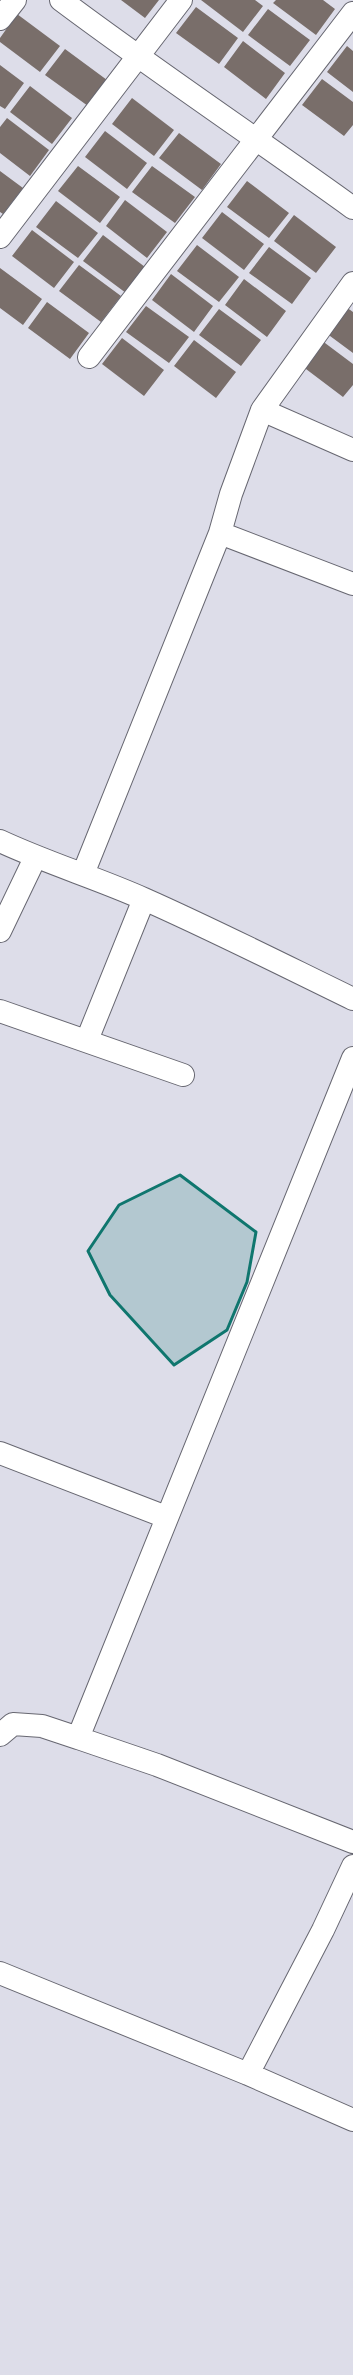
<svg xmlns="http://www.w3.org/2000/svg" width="353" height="2375" font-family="Helvetica,sans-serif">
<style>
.building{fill:#796e6a}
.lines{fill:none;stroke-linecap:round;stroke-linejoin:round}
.minor-casing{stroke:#676771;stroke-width:24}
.minor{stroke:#fff;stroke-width:22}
.marked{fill:#0f766e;fill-opacity:0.2;stroke:#0f766e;stroke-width:3;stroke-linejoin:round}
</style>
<rect width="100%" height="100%" fill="#dddde9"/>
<path class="building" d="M121,0H159L145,18Z
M201,0H255L263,6L243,32Z
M276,0H323L335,9L316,35L273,3Z
M196,7L238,38L219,64L176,33Z
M268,9L310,40L290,66L248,35Z
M17,14L60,46L40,72L0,42V38Z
M243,41L285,73L266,99L224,67Z
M347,46L353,51V92L327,72Z
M65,49L107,80L88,106L45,75Z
M0,65L24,83L5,109L0,106Z
M322,79L353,102V125L344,136L302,105Z
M30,86L72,118L52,144L10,112Z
M132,98L174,130L154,156L112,124Z
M7,118L49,150L30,176L0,153V127Z
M105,131L147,163L127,189L85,157Z
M179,133L221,164L202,190L159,158Z
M78,166L120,197L100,223L58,191Z
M152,166L195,197L175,223L132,192Z
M0,171L23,188L3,214L0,212Z
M247,181L289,213L269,238L227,207Z
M125,200L167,232L147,258L106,226Z
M56,201L98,233L78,258L36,227Z
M222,212L264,244L244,270L202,238Z
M294,215L336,247L316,273L274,241Z
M32,230L74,262L54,288L12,256Z
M103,235L145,267L126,293L83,261Z
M197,245L239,277L219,302L177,271Z
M269,247L311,278L292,304L249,273Z
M79,265L121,296L101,322L59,291Z
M0,268L42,299L23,325L0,308Z
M171,274L213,306L194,332L152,300Z
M244,279L286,311L267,337L225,305Z
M47,302L89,333L70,359L28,328Z
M146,306L189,337L169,363L126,332Z
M346,307L353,312V353L326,333Z
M219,309L261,340L241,366L199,335Z
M122,338L164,370L144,396L102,364Z
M194,340L236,372L216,398L174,366Z
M321,340L353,364V385L343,397L302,366Z"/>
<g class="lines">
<g class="minor-casing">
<path id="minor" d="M61,0C157,72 256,138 353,208
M0,19L15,0
M0,237L181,0
M353,283L262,410L353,450
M89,357L353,13
M220,533L353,584
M0,841C47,863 97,878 144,899C214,930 283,965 353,999
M83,874L220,533L231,494L262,410
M0,931L35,858
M0,1011L183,1075
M87,1040L144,899
M0,1453L166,1517
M0,1735L13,1724L42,1726L78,1738L353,1058
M78,1738L157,1765L353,1842
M0,1973L248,2074L353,2120
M248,2074L323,1930L353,1866"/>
</g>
<use href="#minor" class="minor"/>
</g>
<path class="marked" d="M180,1175L256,1232L247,1282L227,1330L174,1365L110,1295L88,1251L119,1205Z"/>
</svg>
